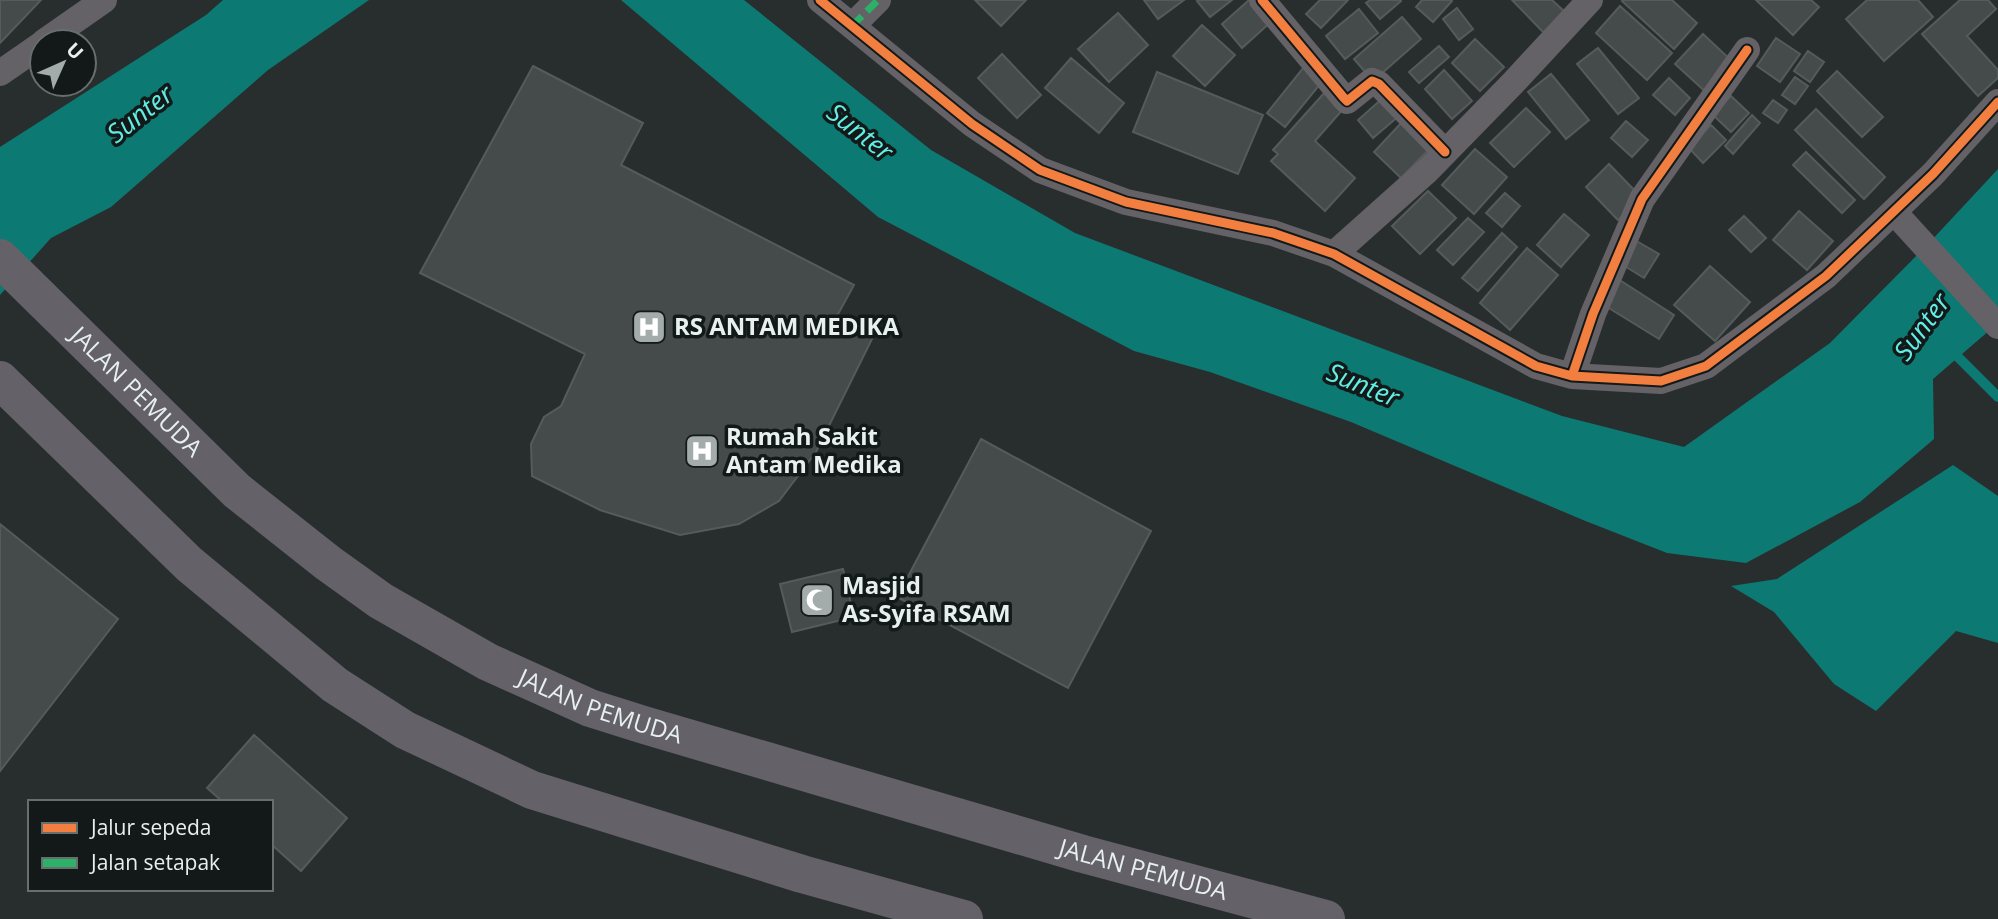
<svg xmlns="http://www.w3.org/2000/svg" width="1998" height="919" font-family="'Open Sans',sans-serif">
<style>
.water{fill:#0d7973}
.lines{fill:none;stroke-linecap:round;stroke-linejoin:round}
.stream{stroke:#0d7973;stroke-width:10}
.building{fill:#454b4a;stroke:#555b5b;stroke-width:2}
.minor{stroke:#646167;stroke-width:26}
.primary{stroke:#646168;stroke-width:38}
.quiet{stroke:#2db169;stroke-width:7;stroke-dasharray:14 7;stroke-linecap:butt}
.cycleway-casing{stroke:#121918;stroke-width:13}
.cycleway{stroke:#f27e40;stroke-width:9}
.labels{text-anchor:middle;stroke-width:7;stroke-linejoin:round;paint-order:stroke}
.poi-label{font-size:24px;font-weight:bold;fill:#e7f0ef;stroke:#121918;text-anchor:start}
.street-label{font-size:24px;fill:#e7f0ef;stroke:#121918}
.water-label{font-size:26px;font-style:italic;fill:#61eee5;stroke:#121918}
</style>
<rect width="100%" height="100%" fill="#282e2e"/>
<path class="water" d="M223,0H369L268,70L111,207L51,238L0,295V147L206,15Z
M621,0H744L931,150L1075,233L1562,416L1684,447L1830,343L1929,243L1998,169V323L1933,379L1934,439L1860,502L1746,563L1667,553L1583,520L1351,422L1210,372L1134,351L878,217Z
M1953,465L1998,496V643L1956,631L1876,711L1834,684L1774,612L1731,586L1777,579Z"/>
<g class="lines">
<path class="stream" d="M1951,350L1998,397"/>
</g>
<path class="building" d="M0,0H41L0,43Z
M975,0H1026L1001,26Z
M1144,0H1184L1158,19Z
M1199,0H1232L1210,17L1197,1Z
M1249,0L1272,21L1242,48L1222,24Z
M1320,0H1348L1321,28L1306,14Z
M1370,0H1401V1L1380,19L1366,3Z
M1422,0H1451L1452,1L1433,22L1416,7Z
M1512,0H1552L1565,12L1544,33Z
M1623,0H1672L1697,23L1674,49L1622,1Z
M1756,0H1811L1819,7L1793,35Z
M1867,0H1918L1933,17L1884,61L1846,19Z
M1960,0H1988L1996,9L1967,36L1998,70V78L1978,96L1922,34Z
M1620,6L1672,53L1647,80L1596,33Z
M1457,8L1473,29L1459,40L1443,19Z
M1359,9L1378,33L1345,59L1326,36Z
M1118,13L1148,45L1109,82L1078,49Z
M1402,17L1421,39L1373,81L1354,59Z
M1202,25L1235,55L1205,86L1173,56Z
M1703,34L1735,64L1708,94L1675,64Z
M1776,38L1800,54L1780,82L1757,66Z
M1475,39L1504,67L1480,91L1452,63Z
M1439,46L1449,57L1419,83L1409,72Z
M1598,48L1639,98L1618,114L1577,64Z
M1808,51L1824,62L1810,82L1794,71Z
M1002,54L1041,95L1017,118L978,78Z
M1071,58L1124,103L1099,133L1045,88Z
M1308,62L1326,77L1285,127L1267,113Z
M533,66L643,123L621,165L854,285L837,316L874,335L816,452L779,501L739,524L680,535L600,510L532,476L531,444L544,417L561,406L585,354L420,273Z
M1444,70L1472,101L1452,119L1425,89Z
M1837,71L1883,117L1862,137L1817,91Z
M1157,72L1263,115L1238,174L1133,132Z
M1551,74L1589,120L1566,139L1528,92Z
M1795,77L1808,86L1795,104L1782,95Z
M1669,78L1690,98L1675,115L1653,95Z
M1326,91L1344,108L1315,141L1355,178L1325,211L1271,161L1278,154L1273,150Z
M1731,96L1749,113L1731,132L1713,115Z
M1384,97L1400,115L1373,138L1358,120Z
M1773,100L1787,110L1778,123L1763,113Z
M1526,108L1550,132L1514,167L1490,143Z
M1816,109L1885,177L1864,199L1795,130Z
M1752,115L1760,123L1733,154L1725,146Z
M1404,120L1432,146L1401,178L1374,152Z
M1626,121L1648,140L1632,157L1611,138Z
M1711,125L1726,140L1703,163L1689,148Z
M1475,149L1507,177L1474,214L1442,185Z
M1806,152L1855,200L1842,213L1793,165Z
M1609,164L1642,198L1618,220L1586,187Z
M1428,191L1456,218L1420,254L1392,226Z
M1505,193L1520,206L1502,227L1486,213Z
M1799,211L1833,241L1807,270L1773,240Z
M1564,214L1589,235L1561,267L1537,245Z
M1744,216L1766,238L1751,252L1729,230Z
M1468,218L1484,232L1453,265L1437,250Z
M1502,233L1517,247L1478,291L1462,278Z
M1633,239L1659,254L1644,278L1618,262Z
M1527,248L1558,275L1510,330L1480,303Z
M1710,266L1750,302L1715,341L1674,305Z
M1615,277L1674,315L1659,339L1599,302Z
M981,439L1151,531L1068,688L897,597Z
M0,524L118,619L0,771Z
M843,569L854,617L792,632L780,584Z
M254,735L347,818L301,871L271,844V802H223L207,788Z"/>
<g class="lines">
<path class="minor" d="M820,0L972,124L1040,170L1126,202L1273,233L1334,254L1536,366L1572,376L1661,381L1706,366L1826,276L1933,174L1998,102
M1262,0L1344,98L1347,101L1372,81L1379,84L1445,152
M852,26L878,0
M44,42L104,0
M0,73L42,44
M1894,212L1998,326
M1334,254L1428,170L1513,83L1590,0
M1572,376L1593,314L1642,199L1747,50"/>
<g class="primary">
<path id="s1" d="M0,258L237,491L328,563L381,601L488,662L590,708L644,725L1083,854L1326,919"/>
<path d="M0,380L189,564L335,685L405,730L532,790L802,874L964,919"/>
</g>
<path class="quiet" d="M852,26L878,0"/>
<g class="cycleway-casing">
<path id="cycleway" d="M820,0L972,124L1040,170L1126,202L1273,233L1334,254L1536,366L1572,376L1661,381L1706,366L1826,276L1933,174L1998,102
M1262,0L1344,98L1347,101L1372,81L1379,84L1445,152
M1572,376L1593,314L1642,199L1747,50"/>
</g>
<use href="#cycleway" class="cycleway"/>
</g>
<defs>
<g id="hospital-square" transform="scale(1.75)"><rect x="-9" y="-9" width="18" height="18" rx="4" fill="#a4acab" stroke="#121918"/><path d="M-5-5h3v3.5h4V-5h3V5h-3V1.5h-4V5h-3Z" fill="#fff"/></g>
<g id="mosque-square" transform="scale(1.75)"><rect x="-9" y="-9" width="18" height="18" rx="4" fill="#a4acab" stroke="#121918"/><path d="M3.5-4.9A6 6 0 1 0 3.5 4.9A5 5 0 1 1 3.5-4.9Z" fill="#fff"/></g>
</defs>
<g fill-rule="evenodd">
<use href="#hospital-square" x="649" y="327"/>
<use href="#hospital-square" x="702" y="451"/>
<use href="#mosque-square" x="817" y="600"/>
</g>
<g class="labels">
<g class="poi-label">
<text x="674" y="335">RS ANTAM MEDIKA</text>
<text x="726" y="445">Rumah Sakit<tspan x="726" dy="28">Antam Medika</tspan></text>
<text x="842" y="594">Masjid<tspan x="842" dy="28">As-Syifa RSAM</tspan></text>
</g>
<g class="street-label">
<text dy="8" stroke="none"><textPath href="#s1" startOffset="191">JALAN PEMUDA</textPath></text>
<text dy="8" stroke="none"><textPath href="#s1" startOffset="758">JALAN PEMUDA</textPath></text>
<text dy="8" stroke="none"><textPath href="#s1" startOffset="1325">JALAN PEMUDA</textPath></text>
</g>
<g class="water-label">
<text transform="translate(140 114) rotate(-38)" y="9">Sunter</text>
<text transform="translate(860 132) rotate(38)" y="9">Sunter</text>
<text transform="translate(1922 327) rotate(-54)" y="9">Sunter</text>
<text transform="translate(1363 385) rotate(22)" y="9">Sunter</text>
</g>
</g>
<rect x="28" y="800" width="245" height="91" fill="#121918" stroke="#676f6e" stroke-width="2"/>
<rect x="42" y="823" width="35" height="10" fill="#f27e40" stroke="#676f6e" stroke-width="2"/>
<text x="91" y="835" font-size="21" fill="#e7f0ef">Jalur sepeda</text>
<rect x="42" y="858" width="35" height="10" fill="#2db169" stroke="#676f6e" stroke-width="2"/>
<text x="91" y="870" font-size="21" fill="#e7f0ef">Jalan setapak</text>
<g transform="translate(63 63) rotate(45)"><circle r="33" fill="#121918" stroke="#676f6e" stroke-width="2"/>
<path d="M0-5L12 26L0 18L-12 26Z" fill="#a4acab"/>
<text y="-10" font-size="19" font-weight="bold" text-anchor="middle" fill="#e7f0ef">U</text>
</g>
</svg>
